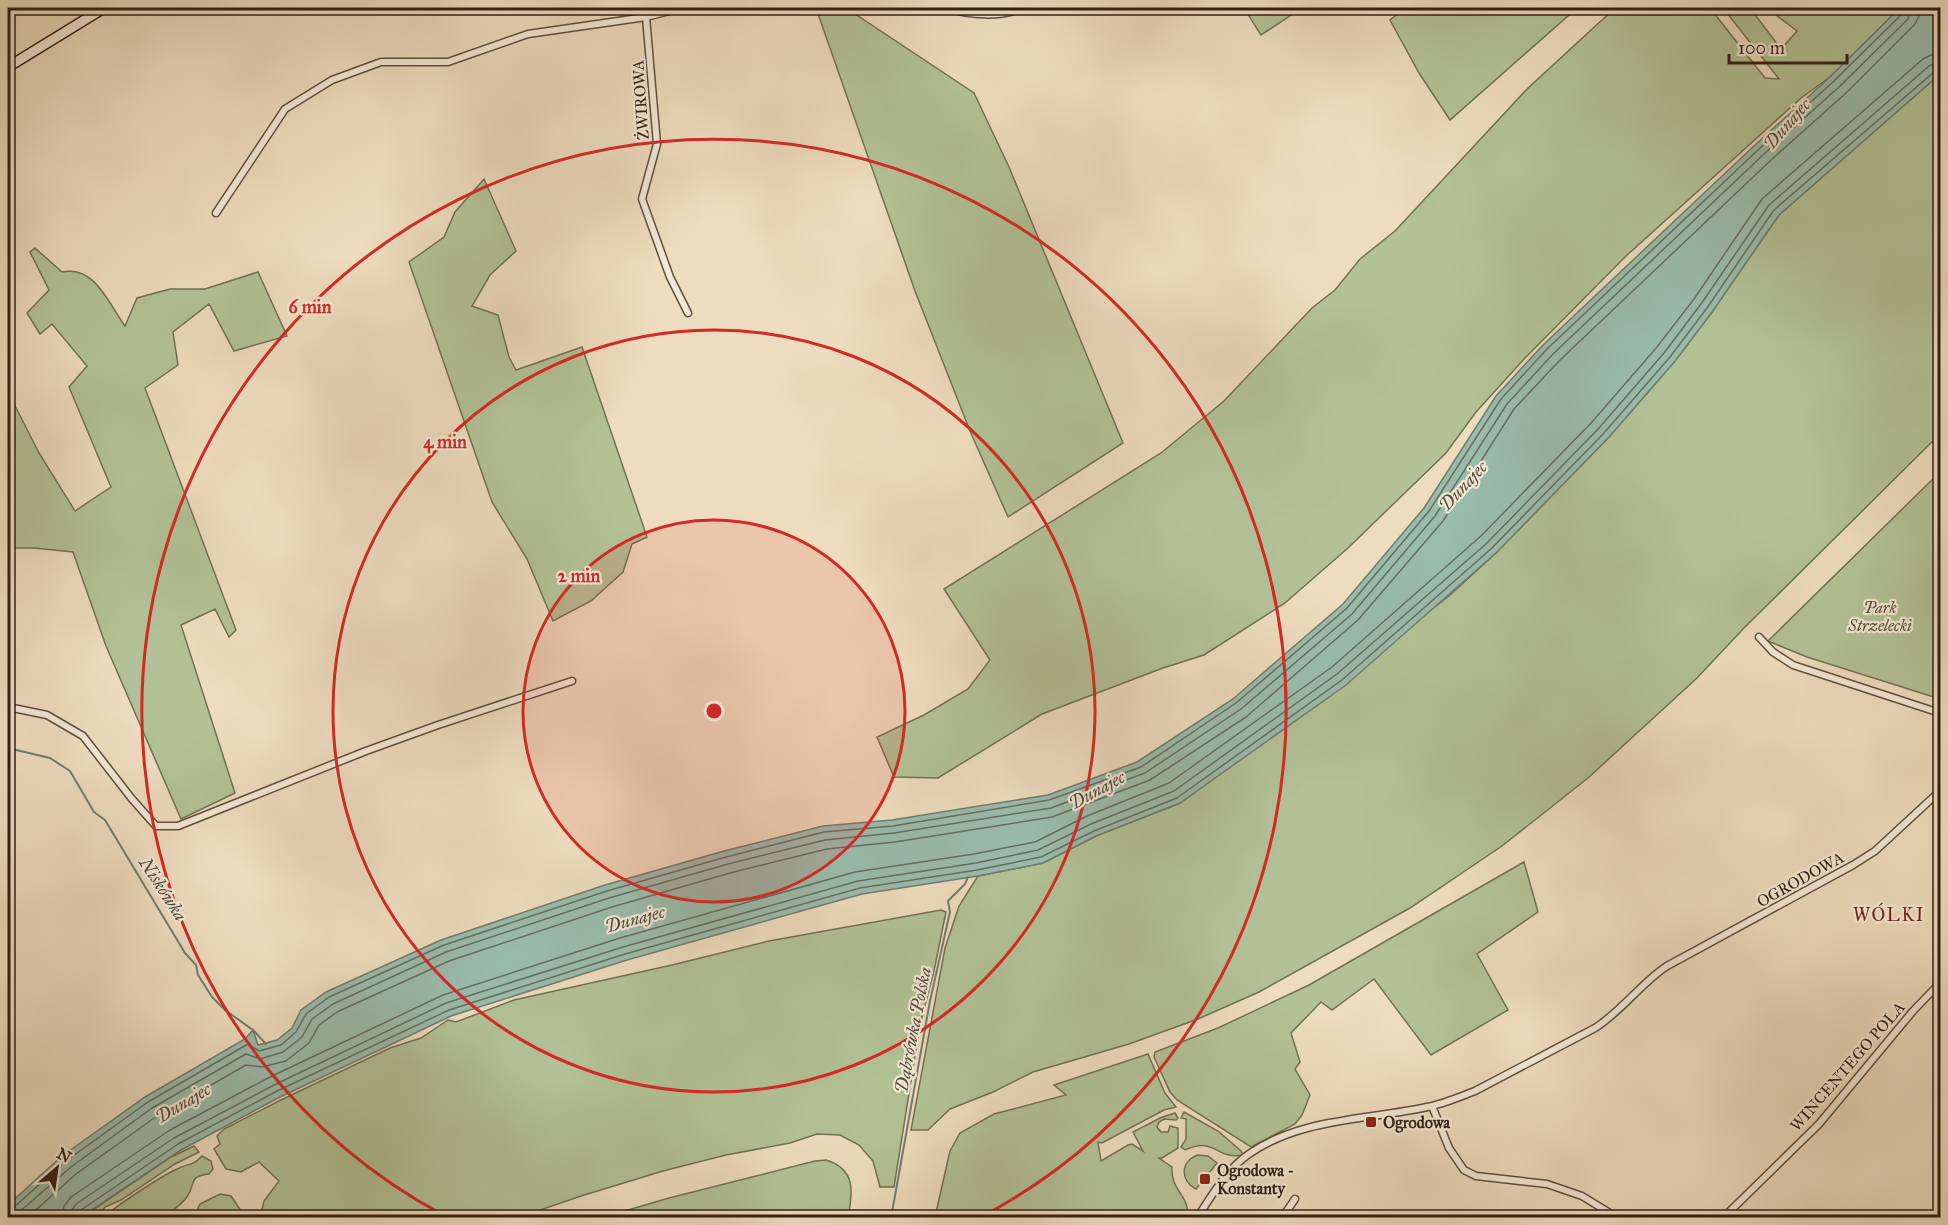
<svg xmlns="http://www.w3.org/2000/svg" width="1948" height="1225" font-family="'IM FELL Great Primer',serif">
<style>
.green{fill:#b2c296;stroke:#727056;stroke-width:1.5}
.water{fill:#9abcac;stroke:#707d70;stroke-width:1.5}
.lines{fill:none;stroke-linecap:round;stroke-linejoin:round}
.shore{stroke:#666e60;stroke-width:1.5}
.stream{stroke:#707d70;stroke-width:2}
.street-casing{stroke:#604e3f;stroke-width:9}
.secondary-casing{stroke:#311f15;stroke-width:12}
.street{stroke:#f3e8d5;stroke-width:6}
.secondary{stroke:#f3e8d5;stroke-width:9}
.ring{fill:none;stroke:#d62828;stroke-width:3}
.poi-dot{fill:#8f2418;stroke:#f3e8d5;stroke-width:2}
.labels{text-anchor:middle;stroke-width:4.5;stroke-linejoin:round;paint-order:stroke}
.street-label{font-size:16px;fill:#311f15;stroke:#f3e8d5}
.park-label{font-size:16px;font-style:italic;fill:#58503c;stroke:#f3e8d5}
.poi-label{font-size:16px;font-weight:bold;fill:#311f15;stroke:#f3e8d5;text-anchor:start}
.water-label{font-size:18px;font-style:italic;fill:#504e42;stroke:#f3e8d5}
.neighbourhood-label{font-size:18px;letter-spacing:1.5px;fill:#7a1f14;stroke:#f3e8d5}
.centre{fill:#d62828;stroke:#f3e8d5;stroke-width:3}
.ring-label{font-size:18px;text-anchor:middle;font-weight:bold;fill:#d62828;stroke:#f3e8d5;stroke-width:4.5;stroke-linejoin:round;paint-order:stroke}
</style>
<rect width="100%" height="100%" fill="#eddcbe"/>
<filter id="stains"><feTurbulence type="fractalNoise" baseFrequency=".00333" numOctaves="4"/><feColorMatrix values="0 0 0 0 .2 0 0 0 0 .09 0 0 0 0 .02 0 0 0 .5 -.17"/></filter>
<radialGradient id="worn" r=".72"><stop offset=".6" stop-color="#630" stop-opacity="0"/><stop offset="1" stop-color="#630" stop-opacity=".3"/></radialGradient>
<path class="green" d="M816,8H846L974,93L1009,167L1123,443L1008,517L970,431L915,291Z
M1244,8H1302L1261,35Z
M1405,8H1577L1450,120L1419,73L1390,20Z
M1615,8H1710L1765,78L1779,79L1723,8H1750L1781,49L1797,31L1767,8H1900L1830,77L1801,98L1626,256L1525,358L1476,412L1446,453L1348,548L1285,603L1204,655L1163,668L1042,714L938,778L894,777L877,737L924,715L968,689L990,660L944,589L1161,453L1224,401L1312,308L1335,290L1360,259L1395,231L1527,89Z
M1940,74V434L1744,628L1697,678L1588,778L1502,846L1410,908L1259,992L1198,1019L1129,1044L1033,1072L993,1092L950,1109L928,1130H911L945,948L959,906L978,876L1043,863L1096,836L1180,803L1230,766L1449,596L1497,552L1609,437L1675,361L1712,312L1779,215Z
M484,179L516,251L490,275L472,306L498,315L509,357L516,370L582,347L647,537L632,544L623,572L591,601L553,621L527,559L492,502L409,262L444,237L455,212Z
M35,248L62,272C95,265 108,303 125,326L137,298L170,289H205L258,272L287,336L234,351L209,304L173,332L178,365L145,388L236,630L229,637L215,609L181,625L235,793L181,819L106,646L73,552L34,548H8V395L9,394L39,453L75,511L111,487L69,387L87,366L52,324L40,334L27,313L49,290L30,252Z
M1940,472V699L1807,657L1768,641Z
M1524,862L1538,912L1477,954L1508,1010L1431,1055L1374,979L1332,1010L1321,1002L1291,1033L1300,1062L1295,1069L1310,1095L1302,1115L1295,1124L1251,1147L1177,1100L1170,1092L1154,1057L1155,1052L1218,1028L1309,985Z
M941,910L946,912L934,971L920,1025L894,1187H880L873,1161L859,1145L840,1135L817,1134L790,1143L726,1155L663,1171L581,1196L520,1217H260L264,1201L279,1181L259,1162L241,1172L226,1169L214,1149L220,1144L217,1136L224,1129L281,1100L390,1048L421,1038L448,1020L456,1022L514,1000L672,965L769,941Z
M1148,1054L1165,1093L1176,1107L1164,1110L1102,1143L1098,1142L1101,1161L1128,1145L1132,1144L1143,1151L1133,1132L1160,1118L1175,1113L1178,1118L1176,1120L1164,1119L1159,1122L1157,1127L1161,1132H1168L1170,1126L1178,1128V1148L1162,1158H1159L1172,1167C1170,1191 1191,1196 1187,1217H935L950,1151L960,1133L994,1114L1066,1095L1054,1085Z
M1184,1112L1218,1131L1241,1151L1243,1155C1215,1160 1216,1136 1185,1150L1181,1147L1186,1139V1119L1181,1118Z
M194,1146L199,1152L175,1164L121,1200L105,1207L98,1217H83L171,1157Z
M1198,1155L1208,1156L1217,1163L1196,1189C1180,1181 1180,1161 1198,1155Z
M202,1156L211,1161L213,1169L209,1174C188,1176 196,1184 187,1197C181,1205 172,1211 164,1217H105C112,1208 165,1174 177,1169C188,1163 192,1167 202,1156Z
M826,1160C856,1169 853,1192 848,1217H604L669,1198L815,1161Z
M220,1194L231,1196L245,1217H200L198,1208L200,1204Z"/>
<path class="water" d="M1900,8H1940V74L1779,215L1712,312L1675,361L1609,437L1497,552L1346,685L1180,803L1096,836L1043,863L978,876L862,894L627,960L451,1016L280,1097L181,1150L81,1217H8V1205L62,1156L145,1097L245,1039L253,1030L258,1045L277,1040L292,1028L301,1010L326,992L441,940L605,885L724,851L823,826L892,820L1048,795L1137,762L1233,699L1343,604L1424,508L1496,396L1543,345L1755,145L1830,77Z"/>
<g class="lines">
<path class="shore" d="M8,1209L14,1207L66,1161L148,1102L248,1044L259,1051L281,1045L296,1032L306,1014L329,997L444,945L607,891L726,857L824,832L893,826L1049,800L1141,767L1236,703L1347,608L1429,511L1501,399L1547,349L1759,149L1834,81L1902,14L1904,8
M8,1216L18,1213L71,1167L152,1108L246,1054L260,1059L283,1052L302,1037L312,1019L333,1004L446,952L609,898L728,864L825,840L894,833L1051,808L1145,773L1241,709L1352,614L1435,516L1507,404L1553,354L1764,154L1839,87L1908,19L1911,8
M27,1218L76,1174L157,1116L246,1065L262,1067L286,1061L309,1043L319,1025L337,1012L449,961L612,907L730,873L827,849L895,842L1052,817L1150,780L1246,717L1358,620L1443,521L1514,409L1559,361L1770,161L1846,93L1915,24L1919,16L1920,8
M62,1218L64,1206L71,1197L170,1130L270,1077L443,995L620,938L855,872L974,854L1035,842L1087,816L1169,783L1332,667L1481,536L1592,422L1657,347L1694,299L1762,199L1923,59L1931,55L1940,53
M71,1218L72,1210L76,1204L174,1138L274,1085L446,1003L623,947L858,881L976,863L1038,850L1091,824L1174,791L1337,674L1487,543L1599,428L1664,353L1701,304L1769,205L1929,66L1940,62
M78,1218L81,1210L178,1144L277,1091L449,1010L625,954L860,888L977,870L1041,857L1094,831L1177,798L1342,680L1492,548L1604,433L1670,357L1707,308L1774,210L1934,72L1940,70"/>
<path class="stream" d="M8,748L50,758L70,771L94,812L105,820L185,953L196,965L198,975L212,997L225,1010L253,1030L266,1044
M891,1218L930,1001L950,912L948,901L965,884L968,877"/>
<g class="street-casing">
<path id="street" d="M947,8C971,16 1000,17 1024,8
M646,17L657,144L642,199L670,277L688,313
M216,213L285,109L332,80L381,62H448L528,34L646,17L681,8
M1759,637L1773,652L1793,665L1940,713
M8,707L47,715L83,736L132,799L156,826H178L366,751L438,725L572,681
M1939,907L1940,906
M1432,1106L1449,1148L1464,1170L1476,1176L1547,1184L1582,1196L1618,1218
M1197,1218C1212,1195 1227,1169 1249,1154C1300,1118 1368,1120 1427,1107C1443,1104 1459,1097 1475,1091L1595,1028C1622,1011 1640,984 1667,966L1853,865L1875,851L1940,791
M1282,1218L1295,1199
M1723,1218L1819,1124L1913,1011L1940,983"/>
</g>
<g class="secondary-casing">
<path id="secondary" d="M8,67L104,8"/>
</g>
<use href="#street" class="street"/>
<use href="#secondary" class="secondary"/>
</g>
<circle cx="714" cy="711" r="191" fill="#d62828" fill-opacity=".12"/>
<g class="ring">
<circle cx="714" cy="711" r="191"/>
<circle cx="714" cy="711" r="381"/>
<path d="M445 1216A572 572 0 1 1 983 1216"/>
</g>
<g class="poi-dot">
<rect x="1365" y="1116" width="12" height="12" rx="3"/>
<rect x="1199" y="1173" width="12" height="12" rx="3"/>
</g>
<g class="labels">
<g class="street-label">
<text transform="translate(640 100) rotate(-94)" y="6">ŻWIROWA</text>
<text transform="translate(1800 879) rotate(-29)" y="6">OGRODOWA</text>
<text transform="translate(1847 1066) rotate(-49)" y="6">WINCENTEGO POLA</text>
</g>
<g class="park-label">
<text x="1880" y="613">Park<tspan x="1880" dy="18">Strzelecki</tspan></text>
</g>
<g class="poi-label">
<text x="1383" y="1128">Ogrodowa</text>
<text x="1217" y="1176">Ogrodowa -<tspan x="1217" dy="18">Konstanty</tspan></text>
</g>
<g class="water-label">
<text transform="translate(1787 124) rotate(-49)" y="6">Dunajec</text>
<text transform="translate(1463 486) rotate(-47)" y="6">Dunajec</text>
<text transform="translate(1097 790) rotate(-29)" y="6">Dunajec</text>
<text transform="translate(163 889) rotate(57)" y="6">Niskówka</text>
<text transform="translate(635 919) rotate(-15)" y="6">Dunajec</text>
<text transform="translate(913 1030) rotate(-79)" y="6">Dąbrówka Polska</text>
<text transform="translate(183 1103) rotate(-31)" y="6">Dunajec</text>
</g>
<g class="neighbourhood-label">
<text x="1889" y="921">WÓLKI</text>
</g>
</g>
<circle cx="714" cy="711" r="9" class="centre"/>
<g class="ring-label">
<text x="310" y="313">6 min</text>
<text x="445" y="448">4 min</text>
<text x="579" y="582">2 min</text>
</g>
<rect width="1948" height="1225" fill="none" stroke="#eddcbe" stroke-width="30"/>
<rect x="9" y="9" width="1930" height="1207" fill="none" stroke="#311f15" stroke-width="3"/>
<rect x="15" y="15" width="1918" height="1195" fill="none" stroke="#311f15" stroke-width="1.5"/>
<g transform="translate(57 1168) rotate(29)" stroke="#f3e8d5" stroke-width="4.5" paint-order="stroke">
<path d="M0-4.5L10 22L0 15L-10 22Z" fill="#311f15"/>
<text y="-9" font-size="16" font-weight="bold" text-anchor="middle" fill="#311f15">N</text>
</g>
<path d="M1729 54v9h118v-9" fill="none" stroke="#311f15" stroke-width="3"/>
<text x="1738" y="54" font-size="18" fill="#311f15" stroke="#f3e8d5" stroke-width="4.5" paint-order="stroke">100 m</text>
<rect width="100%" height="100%" filter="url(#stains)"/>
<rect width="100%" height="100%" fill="url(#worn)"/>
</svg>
